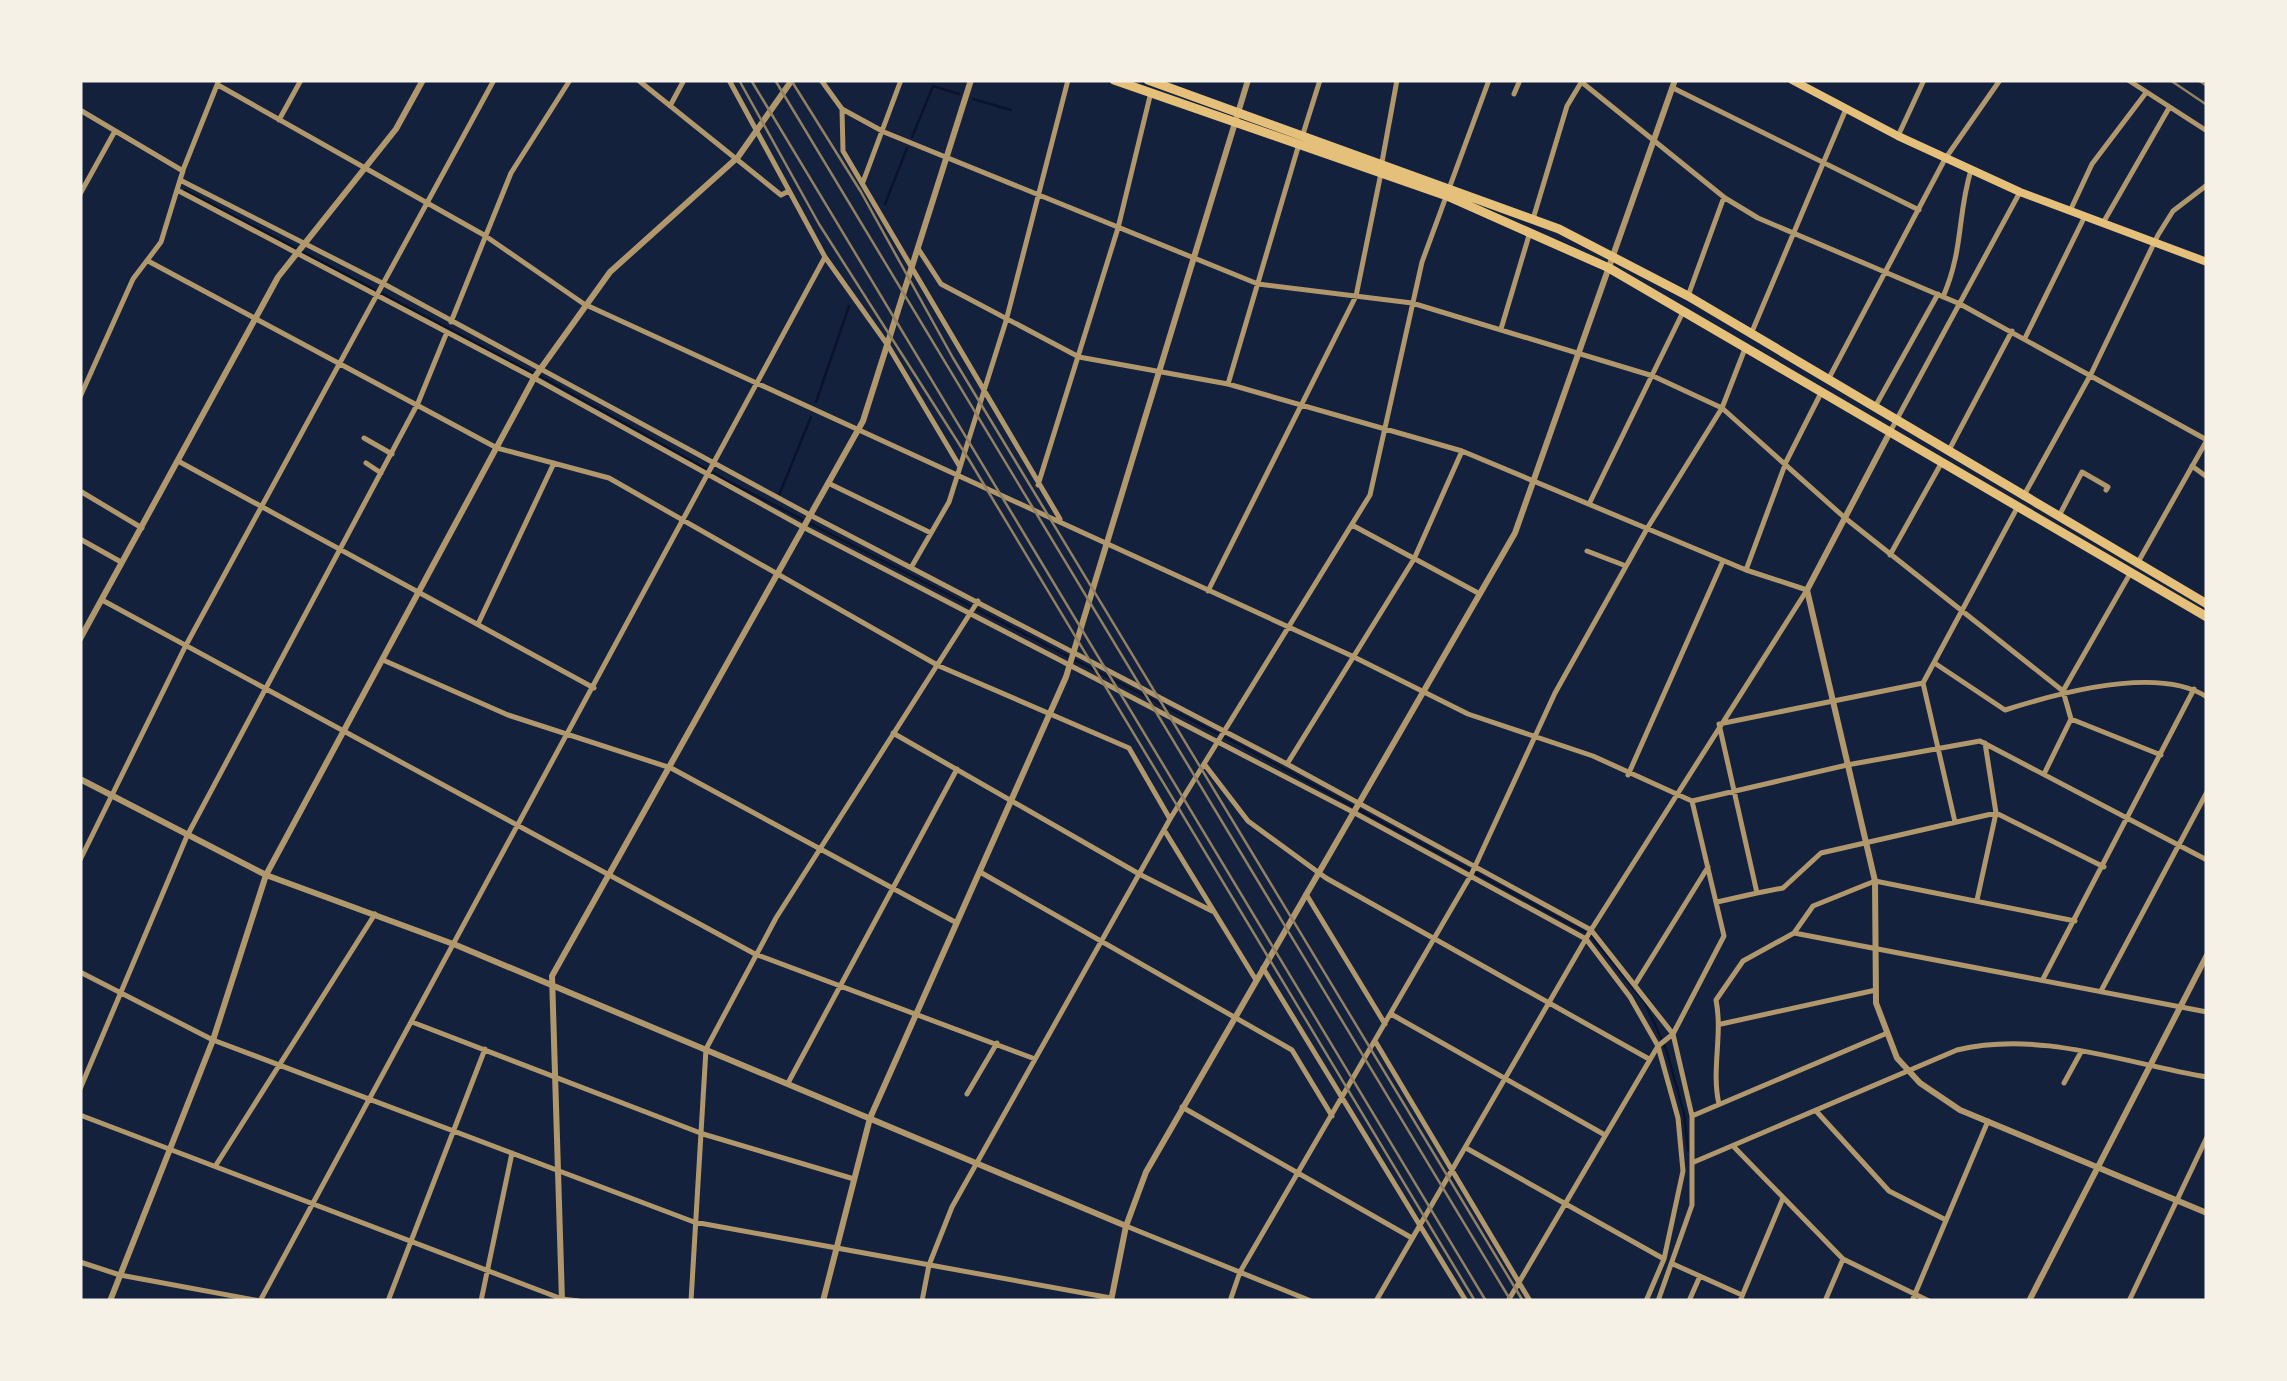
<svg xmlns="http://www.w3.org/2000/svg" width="2287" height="1381" font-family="Signika,sans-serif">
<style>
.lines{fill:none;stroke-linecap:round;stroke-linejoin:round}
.stream{stroke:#0b132b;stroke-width:2.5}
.minor{stroke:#b1986c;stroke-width:5}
.tertiary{stroke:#b1986c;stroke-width:6}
.secondary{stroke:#e5c07b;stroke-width:8}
.trunk{stroke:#e5c07b;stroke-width:9}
.tram{stroke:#918062;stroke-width:2.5}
.rail{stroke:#918062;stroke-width:2.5}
</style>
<rect width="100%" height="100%" fill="#14213d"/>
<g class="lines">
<path class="stream" d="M973,99L1011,110
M912,137L933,86L959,94
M185,190L533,373
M885,204L907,148
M540,376L726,480L1236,743L1590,935L1645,1003L1666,1049L1684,1113L1688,1150
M816,402L849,306
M779,495L811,417"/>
<path class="minor" d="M638,80L781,195L789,191
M729,80L825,257L887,344L960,467
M821,80L842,109L884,132L1258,284L1412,303L1653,376L1722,408L1845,518L2063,691L2071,719L2044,774
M1579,80L1725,198L1758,218L1960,304L2207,440
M2128,80L2207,131
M218,85L484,235L584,304L1352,656L1468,714L1593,756L1692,801L1847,765L1980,741L2207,860
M1673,88L1919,210
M1514,94L1520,80
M670,106L684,80
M842,109L843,151L1060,519
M80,110L183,171L180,180L384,284L810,515L1287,764L1414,559L1462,451
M279,120L301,80
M1303,134L1320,80
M1898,136L1924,80
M1382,162L1397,80
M183,170L219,80
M863,182L901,80
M177,190L534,378L803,527L1353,812L1586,939L1630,997L1658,1046L1678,1118L1683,1171L1664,1259L1646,1301
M80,194L115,131
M2070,211L2092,164L2145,94
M1533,219L1567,106L1582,81
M2103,223L2169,108
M919,250L941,284L1079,357L1228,384L1462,451L1746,570L1807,590L1591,930L1376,1301
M148,261L497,448L609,478L939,666L1129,748L1170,819
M1688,296L1724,197
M1943,297C1964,248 1957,216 1971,170
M451,322L511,173L570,80
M1501,329L1530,232
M1751,334L1846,109
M2025,338L2085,216
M1829,378L1945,159L2000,80
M1228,384L1299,144
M80,397L133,279L161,242L180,180
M1876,405L1938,294
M1891,430L2020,192
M364,438L392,454
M1948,452L2012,331
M178,461L594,688
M366,463L381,473
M2192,466L2207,477
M828,483L931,533
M1038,485L1118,228L1151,92
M80,491L142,528
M2023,497L2091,374L2158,235L2173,211L2207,185
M1590,502L1683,312
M2060,514L2082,472L2108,487L2106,490
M1352,525L1480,594
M80,539L121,562
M1587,551L1626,566
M1890,555L1942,462
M2137,564L2207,440
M912,566L949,502L1006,321L1068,80
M1746,570L1786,462L1821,393
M1208,591L1356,296L1381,173
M102,600L755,954L1035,1059
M478,624L554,463
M383,660L508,715L671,768L955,922
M1936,664L2005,710C2058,693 2158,665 2207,697
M2063,691L2131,572
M2071,719L2161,755
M893,733L1141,875L1212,911
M1287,764L1591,930L1673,1034L1692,1116V1205L1658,1301
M1205,765L1248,821L1326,878L1649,1059
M1628,775L1723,561
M1955,822L1923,683L2017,508
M1166,833L1256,980
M80,860L185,647L494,80
M980,872L1292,1050L1332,1116
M1757,893L1783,888L1821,853L1996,813L2104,867
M1306,894L1385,1024
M1977,900L1996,813L1985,743
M1717,902L1757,893L1719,724L1923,683
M1794,933L2207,1012
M1263,968L1466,1301
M80,972L213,1040L694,1222L1111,1298
M2043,979L2194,689
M1636,983L1708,867
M2101,991L2207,792
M1391,1014L1605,1135
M412,1022L703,1134L854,1179
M1721,1024L1876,990
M1375,1041L1530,1301
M788,1083L957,769
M2064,1083L2081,1052
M80,1089L187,836L418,403L447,332
M967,1094L997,1043
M1719,1104C1711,1070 1723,1035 1716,1000L1743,961L1794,933L1813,906L1875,881L2075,921
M1182,1107L1412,1238
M1817,1112L1889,1191L1946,1220
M80,1115L562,1299L579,1301
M1692,1116L1885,1034
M1466,1148L1664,1259
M1735,1148L1843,1259L1929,1301
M1694,1162L1957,1050C2040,1030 2124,1063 2207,1077
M216,1165L375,914
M1126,1226L1311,1301
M80,1262L120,1275L260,1301
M1673,1264L1742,1295
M260,1301L825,257
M388,1301L485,1049
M481,1301L512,1153
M691,1301L706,1049L776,918L978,601
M922,1301L929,1265L952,1207L1170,819L1370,495L1422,262L1489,80
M1230,1301L1240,1272L1471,875L1555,693L1648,527L1722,408L1746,346
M1508,1301L1658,1046L1673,1034L1724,936L1692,801
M1689,1301L1700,1276
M1740,1301L1783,1198
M1825,1301L1843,1259
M1912,1301L1988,1121
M2129,1301L2207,1137"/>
<path class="tertiary" d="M1890,432L1807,590L1875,881L1876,1003L1897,1058L1920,1083L1960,1110L2207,1213
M80,639L278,277L396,129L423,80
M80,779L266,875L456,945L1126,1226
M110,1301L213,1040L266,875L534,378L610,272L738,157L792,80
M562,1301L552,976L863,421L971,80
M823,1301L870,1118L1066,677L1248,80
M1111,1301L1126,1226L1146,1172L1515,533L1675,80
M2029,1301L2207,955"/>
<path class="secondary" d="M1792,80L1898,136L2020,192L2207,262"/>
<path class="trunk" d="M1114,80L1447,196L1609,268L2207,617
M1148,80L1559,229L1688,296L2207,604"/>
<path class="tram" d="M739,80L819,224L968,458L1475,1301
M791,80L861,192L953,358L1523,1301"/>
<path class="rail" d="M751,80L1486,1301
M775,80L1511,1301
M2170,80L2207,105
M2198,80L2207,86"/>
</g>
<rect width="2287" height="1381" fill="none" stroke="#f6f1e7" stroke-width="165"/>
</svg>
